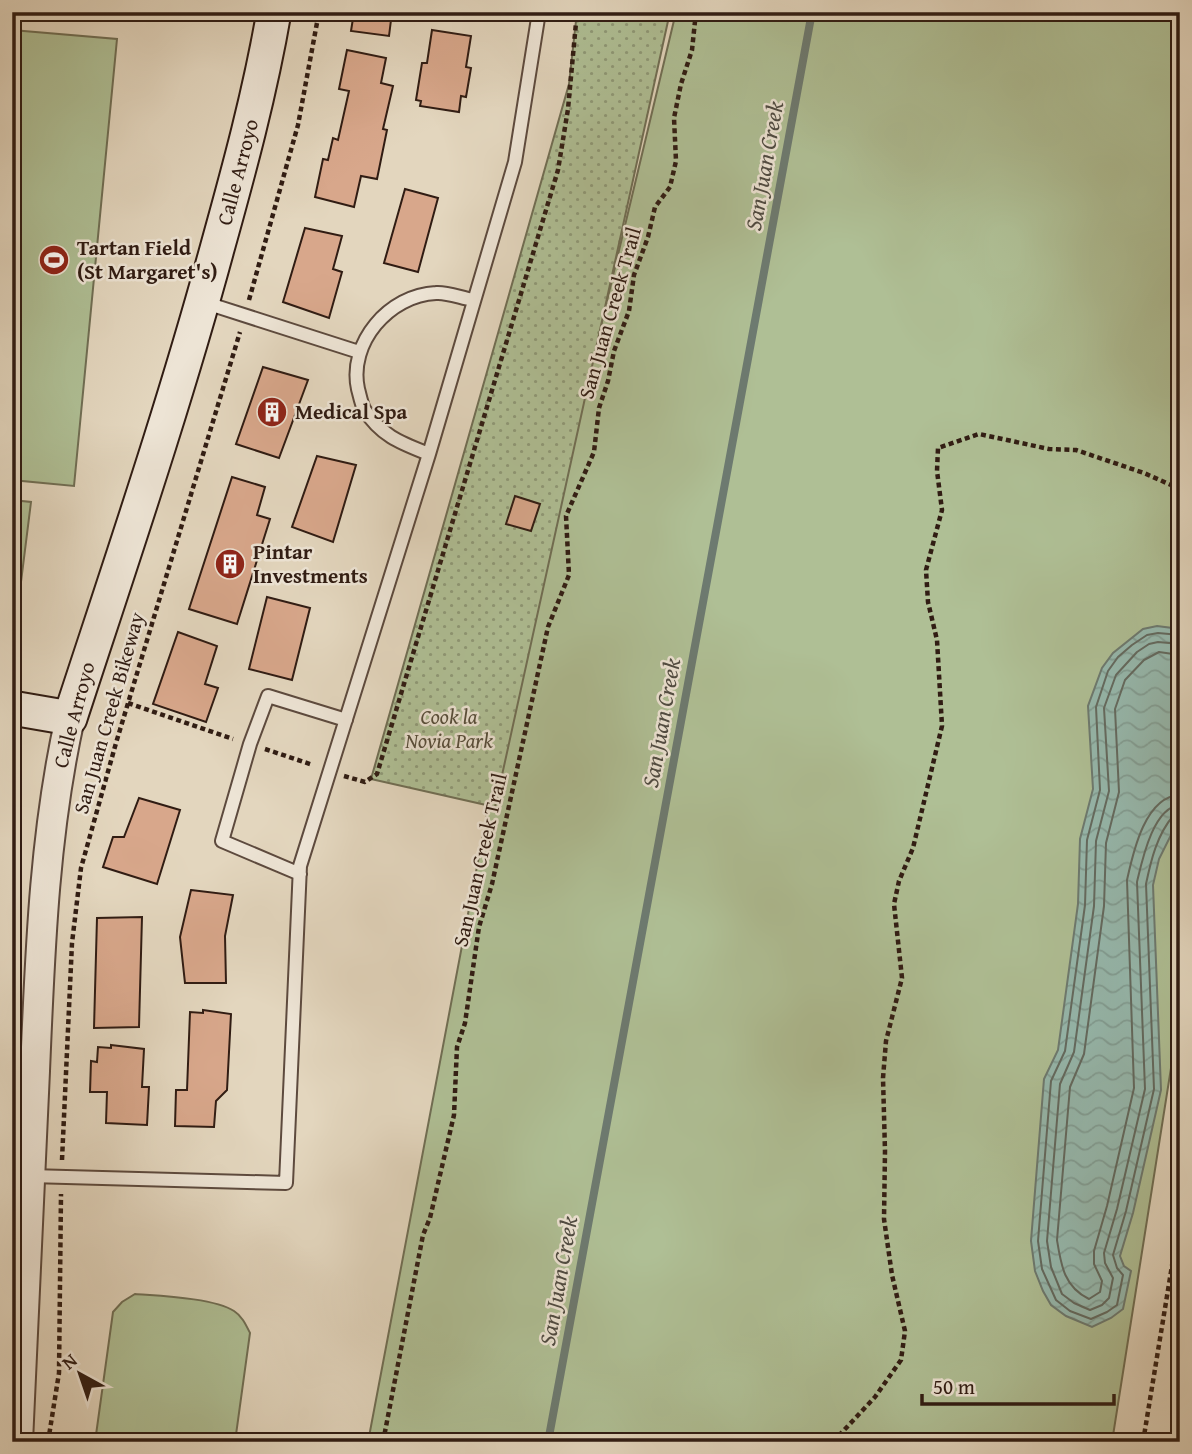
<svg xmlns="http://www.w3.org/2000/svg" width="1192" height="1454" font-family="'Gentium Book Plus',serif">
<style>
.grass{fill:#afbf95;stroke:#706e54;stroke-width:2}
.park{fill:url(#park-dots);stroke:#706e54;stroke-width:2}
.water{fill:url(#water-waves);stroke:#6d7a70;stroke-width:2}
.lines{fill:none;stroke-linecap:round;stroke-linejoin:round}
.shore{stroke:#636a60;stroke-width:2}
.stream{stroke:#6d7a70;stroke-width:8}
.building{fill:#d8a78b;stroke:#301c13;stroke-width:2}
.service-casing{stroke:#5d4a3e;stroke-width:16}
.tertiary-casing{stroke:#5d4a3e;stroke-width:32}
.secondary-casing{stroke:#301c13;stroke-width:37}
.path{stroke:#301c13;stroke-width:4.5;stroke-dasharray:5 3.5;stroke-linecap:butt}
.service{stroke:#ede4d5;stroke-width:12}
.tertiary{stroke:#ede4d5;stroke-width:28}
.secondary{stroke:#ede4d5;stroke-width:33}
.labels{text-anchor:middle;stroke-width:5;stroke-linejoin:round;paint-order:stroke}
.street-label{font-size:21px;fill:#301c13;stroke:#ede4d5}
.poi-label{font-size:21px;font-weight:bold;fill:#301c13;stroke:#ede4d5;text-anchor:start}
.park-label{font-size:21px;font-style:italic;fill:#564d3a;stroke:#ede4d5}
.water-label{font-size:23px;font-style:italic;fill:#4f4b42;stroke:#ede4d5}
</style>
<defs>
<pattern id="park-dots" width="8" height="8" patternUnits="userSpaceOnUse" patternTransform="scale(1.75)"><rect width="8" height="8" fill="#afbf95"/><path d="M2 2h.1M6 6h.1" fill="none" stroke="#8f9a78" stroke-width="1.8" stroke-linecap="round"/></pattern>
<pattern id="water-waves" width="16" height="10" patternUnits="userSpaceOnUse" patternTransform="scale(1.75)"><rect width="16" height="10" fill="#96b9ae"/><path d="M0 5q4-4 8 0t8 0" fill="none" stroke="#829e95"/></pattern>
</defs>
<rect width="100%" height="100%" fill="#e3d6be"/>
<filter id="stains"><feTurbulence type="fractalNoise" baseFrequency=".00286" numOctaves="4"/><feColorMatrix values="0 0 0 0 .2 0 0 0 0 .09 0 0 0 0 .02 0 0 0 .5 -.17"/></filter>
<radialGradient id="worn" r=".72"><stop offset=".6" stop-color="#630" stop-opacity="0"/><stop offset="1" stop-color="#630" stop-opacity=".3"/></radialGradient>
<path class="grass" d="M676,12H1180V1011L1112,1442H368L497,761Z
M12,30L117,39L74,486L12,480Z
M12,500L31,502L15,630L12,629Z
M135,1294C160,1296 214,1298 234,1311C242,1316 246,1325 250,1333L235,1442H95L113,1312L122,1302Z"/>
<path class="park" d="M577,12H670L495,807L371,779L569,84Z"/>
<path class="water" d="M1157,626L1180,629V817L1159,859L1153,885L1161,1090L1133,1213L1120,1256L1124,1266L1131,1271L1123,1309L1111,1318L1092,1327L1066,1316L1051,1305L1043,1291L1035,1271L1031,1241L1044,1079L1058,1050L1078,904L1080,839L1093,789L1088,706L1102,668L1113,653L1143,629Z"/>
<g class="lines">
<path class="shore" d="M1180,635L1158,633L1147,635L1132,645L1118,657L1108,671L1096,707L1100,790L1087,840L1085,905L1065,1051L1051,1081L1038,1241L1042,1269L1056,1300L1070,1311L1091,1319L1107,1312L1117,1305L1123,1275L1117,1268L1113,1255L1126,1211L1154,1089L1146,884C1151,860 1157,835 1173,816L1180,814
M1180,644L1158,642L1149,644L1137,652L1116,675L1104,708L1109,791L1096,841L1094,906L1074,1052L1060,1084L1047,1241L1051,1267L1062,1294L1074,1303L1090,1310L1102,1305L1109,1298L1113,1278L1105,1263L1104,1253L1117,1209L1145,1089L1137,882C1142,861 1153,807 1180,805
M1180,655L1159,652L1144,660L1125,680L1115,709L1119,792L1106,843L1104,906L1084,1054L1070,1087L1057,1240C1061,1265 1064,1287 1089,1299L1100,1292L1102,1281L1094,1264V1251L1107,1206L1134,1088L1127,880C1133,853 1145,796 1180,795"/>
<path class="stream" d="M548,1442L812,12"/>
</g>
<path class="building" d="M354,12H392L389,36L351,31Z
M432,30L471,36L466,67L471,68L466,97L461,96L459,112L420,106L421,101L416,100L422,63H427Z
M347,50L386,58L381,83L393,86L383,129L387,130L377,179L361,176L354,207L315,197L323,159L328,160L333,138L338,140L349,91L339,89Z
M405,189L438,198L418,272L384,263Z
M305,228L342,236L333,269L342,272L329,318L283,302Z
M263,367L308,380L279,458L236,444Z
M317,456L356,465L333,542L292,527Z
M232,477L265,487L257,515L270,519L237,624L189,609Z
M515,496L540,504L531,531L506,524Z
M267,597L310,608L292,680L249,669Z
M178,632L217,646L205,684L218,688L206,722L153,704Z
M139,798L180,810L157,884L103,867L113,837H124Z
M191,890L233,895L225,936L226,983H185L180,937Z
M142,917L139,1027L94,1028L97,918Z
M203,1010L231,1014L227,1090L216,1101L214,1127L175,1126L176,1090H187L190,1012L203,1013Z
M111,1045L144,1049L142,1087H149L147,1125L106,1123L107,1092H90L91,1061L97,1062L98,1047L111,1048Z"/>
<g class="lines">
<g class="service-casing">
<path id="service" d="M203,302L359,352
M429,454C401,443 381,436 364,409C361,403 360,396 358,389C348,343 389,295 436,293C447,292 461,298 473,300
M300,874L222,841L250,744L268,696L346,720
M30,1176L286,1183L300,866L429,454L515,162L539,12"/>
</g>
<g class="tertiary-casing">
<path id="tertiary" d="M18,1442C24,1318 29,1195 35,1071C40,953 44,834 70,718"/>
</g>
<g class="secondary-casing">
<g id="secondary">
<path id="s1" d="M12,708L70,718C121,562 174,407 217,249C239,170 260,93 274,12"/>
</g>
</g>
<path class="path" d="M249,300L298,125L319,12
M128,703L233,739
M265,749L313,765
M344,776L365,782L377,774L558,170L568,109L577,12
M62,1160L72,943L81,868L116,743L240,332
M48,1442L59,1373L61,1194
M383,1442L423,1235L430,1218L454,1115L457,1047L465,1023L479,927L492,884L548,627L569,575L566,516L594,452L599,408L608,381L614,351L629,311L634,275L648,237L655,207L670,187L676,161L674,118L681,84L692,50L696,12
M833,1442L875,1397L901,1360L905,1331L892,1275L884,1219L885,1151L883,1078L886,1041L902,978L894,904L899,881L913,848L942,726L937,640L928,602L926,570L942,510L937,471L938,448L979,434L1049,449L1076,450L1144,473L1180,489
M1143,1442L1180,1217"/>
<use href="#service" class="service"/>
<use href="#tertiary" class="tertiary"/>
<use href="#secondary" class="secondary"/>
</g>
<defs>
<g id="stadium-disc" transform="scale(1.575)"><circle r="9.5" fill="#8f2418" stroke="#ede4d5"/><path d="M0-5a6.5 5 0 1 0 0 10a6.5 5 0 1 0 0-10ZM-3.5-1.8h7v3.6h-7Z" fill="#fff"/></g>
<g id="building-disc" transform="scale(1.575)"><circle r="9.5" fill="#8f2418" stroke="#ede4d5"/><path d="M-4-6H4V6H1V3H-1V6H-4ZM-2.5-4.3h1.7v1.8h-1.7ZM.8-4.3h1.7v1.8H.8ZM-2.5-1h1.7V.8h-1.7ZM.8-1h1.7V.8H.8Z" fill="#fff"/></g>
</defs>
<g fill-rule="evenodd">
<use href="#stadium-disc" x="54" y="260"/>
<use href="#building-disc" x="272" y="412"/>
<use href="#building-disc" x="230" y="564"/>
</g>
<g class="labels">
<g class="street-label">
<text dy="7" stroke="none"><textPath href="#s1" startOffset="630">Calle Arroyo</textPath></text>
<text transform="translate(610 313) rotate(-74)" y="7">San Juan Creek Trail</text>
<text transform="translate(109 713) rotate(-74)" y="7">San Juan Creek Bikeway</text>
<text transform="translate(74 715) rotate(-75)" y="7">Calle Arroyo</text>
<text transform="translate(480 860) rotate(-77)" y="7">San Juan Creek Trail</text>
</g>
<g class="poi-label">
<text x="77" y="255">Tartan Field<tspan x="77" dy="24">(St Margaret's)</tspan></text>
<text x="295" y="419">Medical Spa</text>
<text x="253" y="559">Pintar<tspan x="253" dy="24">Investments</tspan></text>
</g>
<g class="park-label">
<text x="449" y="724">Cook la<tspan x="449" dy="24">Novia Park</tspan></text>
</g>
<g class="water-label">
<text transform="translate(764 166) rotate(-80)" y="8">San Juan Creek</text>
<text transform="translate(661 723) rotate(-80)" y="8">San Juan Creek</text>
<text transform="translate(558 1281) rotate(-80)" y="8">San Juan Creek</text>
</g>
</g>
<rect width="1192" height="1454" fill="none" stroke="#e3d6be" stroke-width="42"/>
<rect x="14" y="14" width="1164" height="1426" fill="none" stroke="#301c13" stroke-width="3.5"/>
<rect x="21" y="21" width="1150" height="1412" fill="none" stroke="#301c13" stroke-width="2"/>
<g transform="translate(80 1374) rotate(320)" stroke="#ede4d5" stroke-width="5" paint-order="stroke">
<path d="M0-5L12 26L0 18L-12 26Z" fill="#301c13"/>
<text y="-10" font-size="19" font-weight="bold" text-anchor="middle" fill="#301c13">N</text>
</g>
<path d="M922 1394v10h192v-10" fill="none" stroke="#301c13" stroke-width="3.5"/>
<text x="933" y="1394" font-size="21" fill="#301c13" stroke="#ede4d5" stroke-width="5" paint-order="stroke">50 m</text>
<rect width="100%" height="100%" filter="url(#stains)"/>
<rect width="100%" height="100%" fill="url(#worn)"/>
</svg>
